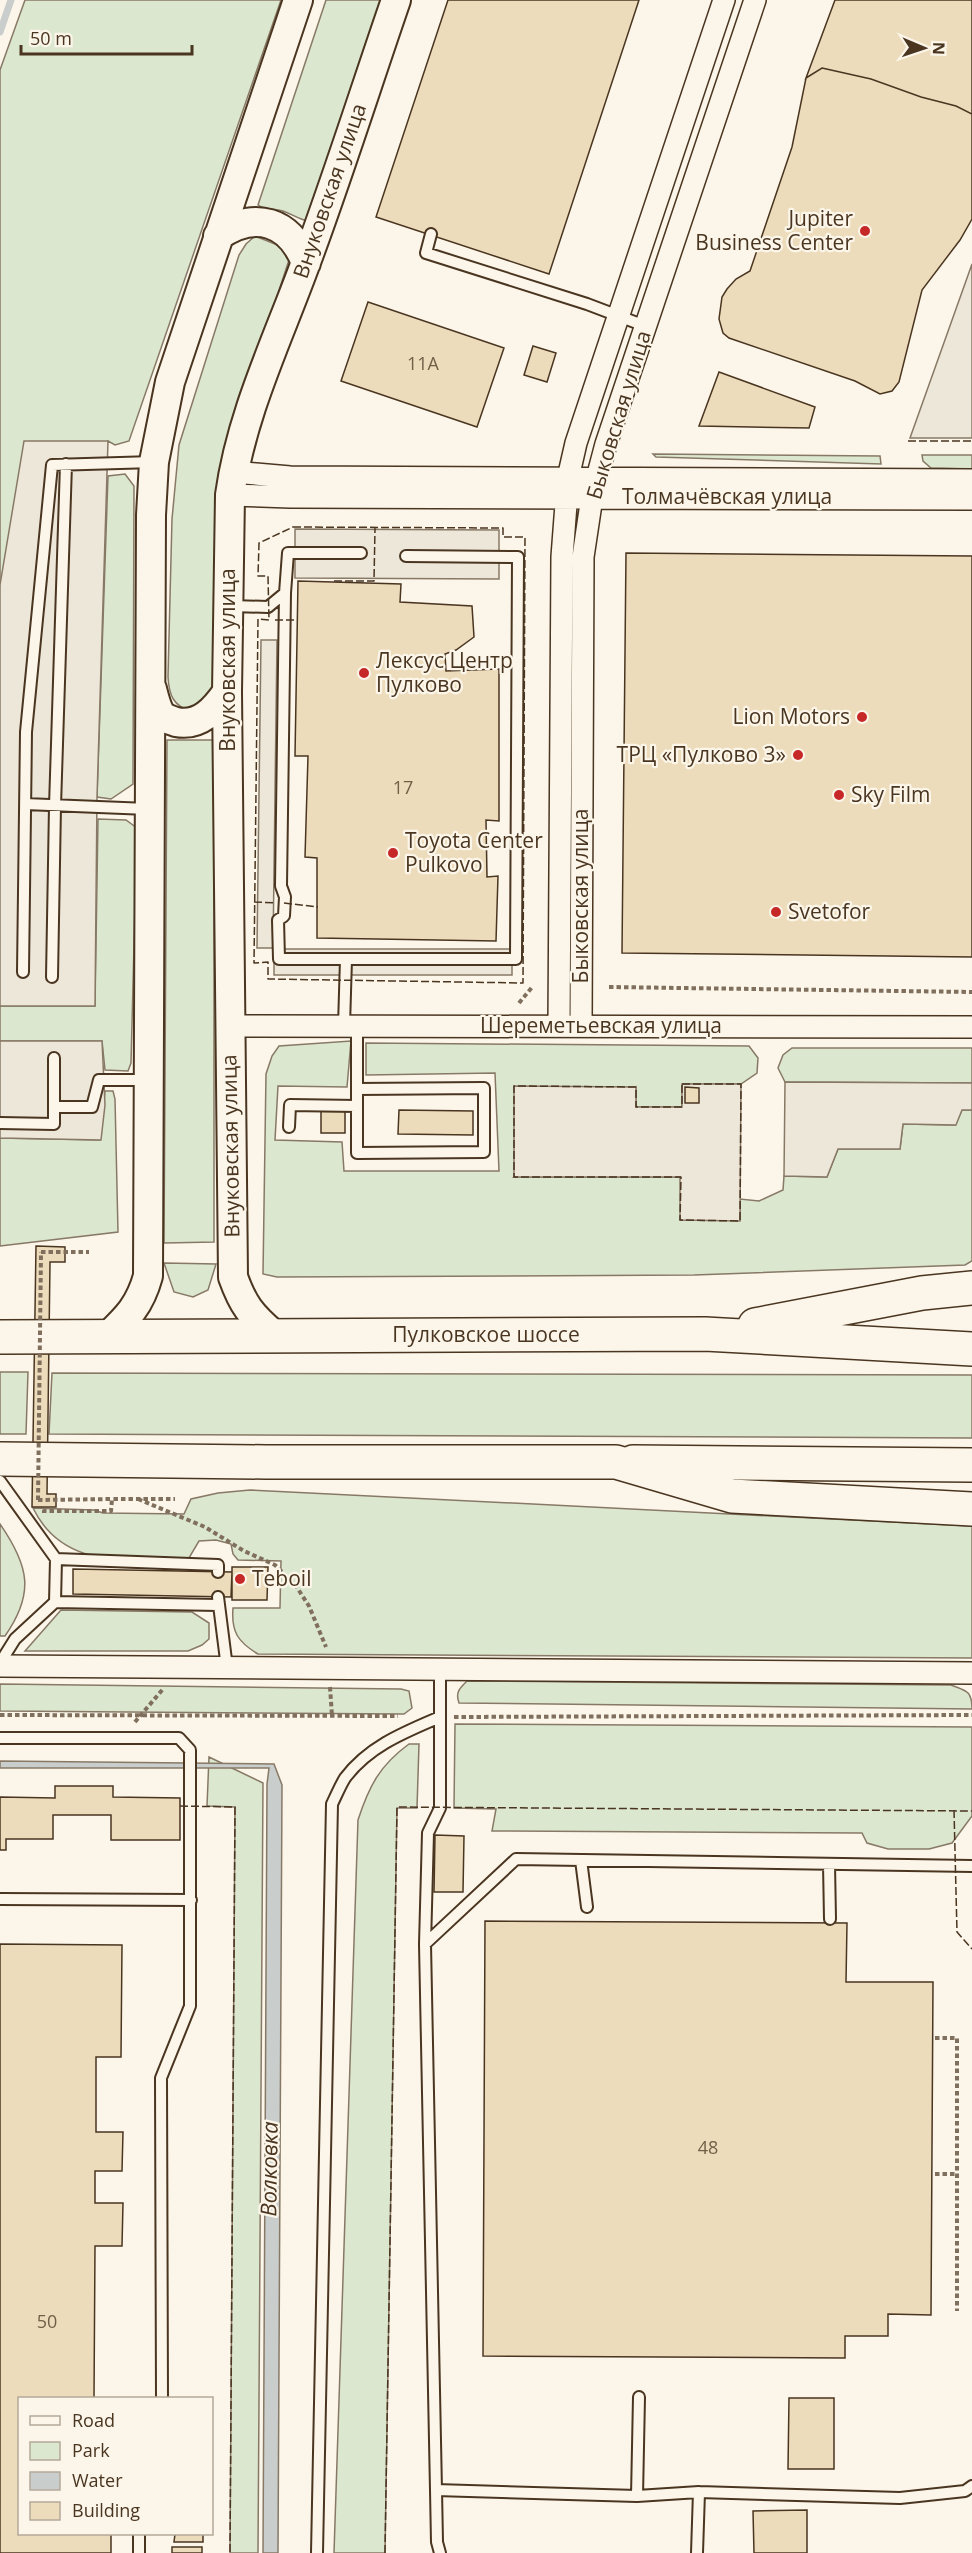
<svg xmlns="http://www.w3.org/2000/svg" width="972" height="2553" font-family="'Open Sans',sans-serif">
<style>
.green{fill:#dce7d0;stroke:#887966;stroke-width:1.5}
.parking{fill:#ede7d9;stroke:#887966;stroke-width:1.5}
.water{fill:#c9cecd;stroke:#887966;stroke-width:1.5}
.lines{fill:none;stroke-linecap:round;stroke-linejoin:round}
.stream{stroke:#c9cecd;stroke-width:7}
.building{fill:#ecdcbc;stroke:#4a3520;stroke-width:1.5}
.lane-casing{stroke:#4a3520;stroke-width:14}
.street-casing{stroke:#4a3520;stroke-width:24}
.secondary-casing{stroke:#4a3520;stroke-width:32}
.primary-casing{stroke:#4a3520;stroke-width:36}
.highway-casing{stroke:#4a3520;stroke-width:36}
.path{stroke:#7f6f5c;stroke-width:4;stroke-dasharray:4.5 3;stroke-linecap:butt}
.lane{stroke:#fbf6e9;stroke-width:10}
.street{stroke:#fbf6e9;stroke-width:21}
.secondary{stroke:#fbf6e9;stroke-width:28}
.primary{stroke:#fbf6e9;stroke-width:33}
.highway{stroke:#fbf6e9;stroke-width:33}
.path-bridge{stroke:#7f6f5c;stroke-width:4;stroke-dasharray:4.5 3;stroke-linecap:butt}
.fence{stroke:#4a3520;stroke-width:1.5;stroke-dasharray:8 3;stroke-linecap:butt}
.poi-dot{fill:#c62828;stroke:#fbf6e9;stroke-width:2}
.labels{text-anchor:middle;stroke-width:4.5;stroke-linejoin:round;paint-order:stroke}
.number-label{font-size:18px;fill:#725f47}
.street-label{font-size:21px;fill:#4a3520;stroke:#fbf6e9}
.poi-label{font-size:21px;fill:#4a3520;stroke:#fbf6e9;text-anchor:start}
.water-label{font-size:22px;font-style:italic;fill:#4a3520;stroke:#fbf6e9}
</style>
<rect width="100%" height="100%" fill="#fbf6e9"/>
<path class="green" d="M25,0H281L129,441L115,445L108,441L0,585V70Z
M326,0H381L308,221C298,219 292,214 283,211C273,208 267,211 258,205Z
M255,236L280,246L289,260L221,467L217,690L192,712C173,706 169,695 168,677L172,519L179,445L239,255L246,244Z
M653,454L880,456L881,464L656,457Z
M922,455H972V469L931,468L923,461Z
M125,474L134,486L133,784L111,799L97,797L108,476Z
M167,740H214V1242L164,1243Z
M98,819L126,820L137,828L131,1063L128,1071L105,1070L102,1041H0V1006H95Z
M351,1041L347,1087L278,1086L275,1140L342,1142L344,1171H499L495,1073L366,1075V1043L749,1046L758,1058L757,1073L741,1084H683L682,1107H636V1087L514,1177H681V1220H740V1199L759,1201L783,1190L784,1176L827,1177L838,1149H900L903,1124L955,1125L962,1110H972V1261L965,1265L694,1275L277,1277L263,1274L266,1074L272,1056L279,1046Z
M792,1048H972V1083L785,1082L778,1068L783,1055Z
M105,1091H113L115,1099L118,1232L0,1246V1138L100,1140Z
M164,1263L216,1264L208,1290L193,1297L174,1292Z
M0,1372H28L26,1434H0Z
M52,1373L972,1375V1438L49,1434Z
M250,1490L972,1526V1658L258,1654C238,1642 231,1632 233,1608H280L281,1561L238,1560L233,1554L231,1544L216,1540L199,1541L186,1563C128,1559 63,1570 33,1508L94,1510L103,1513L184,1514L191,1499L218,1493Z
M0,1524C29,1566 35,1593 5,1636H0Z
M61,1610L192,1612L209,1623V1639L202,1645L188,1651H25Z
M467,1681L951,1685C966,1691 972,1690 972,1709L459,1703C455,1692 460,1688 467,1681Z
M0,1684L401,1689L409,1691L412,1708L404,1714L0,1711Z
M455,1724L972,1727V1816L952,1843L929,1849H888L867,1843L862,1833L492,1831L496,1809L454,1808Z
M409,1744H419L417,1808H397L385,2553H334L358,1820C369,1786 380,1765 409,1744Z
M209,1757L263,1783L258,2553H230L235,1807L207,1806Z"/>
<path class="parking" d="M972,264V438H910Z
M24,441H108L97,797L95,1006H0V585Z
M295,529L499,530V579L295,578Z
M261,640H277L273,948H257Z
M274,949H512V975H274Z
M0,1041H102L105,1105L101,1140L0,1138Z
M785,1082L972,1083V1110H962L956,1125L903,1124L900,1149H838L827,1177L784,1176Z
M682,1084H741L740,1221L680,1220V1177H514V1086L636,1087V1107H682Z"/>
<path class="water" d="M0,1761L274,1764L282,1785L278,2553H263L267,1784L269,1768H0Z"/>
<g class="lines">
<path class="stream" d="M0,32L11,0"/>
</g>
<path class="building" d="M448,0H639L549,274L376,217Z
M835,0H972V114L956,106L921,97L871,79L822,68L806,78Z
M822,68L871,79L921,97L956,106L972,114V219L960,240L922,290L899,382L892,391L880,394L855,381L729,338L723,333L719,319L722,297L727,289L736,279L750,271L792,147L806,78Z
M368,302L504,348L477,427L341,381Z
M533,346L556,353L547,382L524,375Z
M719,372L815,407L809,428L699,426Z
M626,553L972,556V957L622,953Z
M298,581L401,584L400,602L472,606L474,637L456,650L445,654L446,671L499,669V821L486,820L487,877L498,876L496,941L317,938V858L305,857L308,756H295Z
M685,1087L699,1088V1103H685Z
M345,1109V1133H321V1110Z
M399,1110L473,1111V1135L398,1134Z
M36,1246L65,1247V1262H50L47,1494H56V1507H32Z
M232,1567H268L267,1600H232Z
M73,1569L232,1572L231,1597L73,1594Z
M55,1786H113V1797L180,1798V1840H111V1815H53V1839H6V1850H0V1797L55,1798Z
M435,1835L464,1836L463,1892H434Z
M485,1921L847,1923L846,1982H933L931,2315L888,2314V2336H845V2358L483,2356Z
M0,1944L122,1945L121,2057H96V2132H123L122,2171H95V2203H123L122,2246H95L94,2398H20V2534H111V2553H0Z
M789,2398H834V2469H788Z
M807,2510V2553H754L753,2511Z
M175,2534H203V2542H174Z
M172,2547H202V2553H172Z"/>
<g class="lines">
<g class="lane-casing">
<path id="lane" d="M431,234L426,253L587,304L645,326
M361,553H288L285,593L281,886L285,897L284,916L278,920L279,959H516L518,557L406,556
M231,606L268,607L285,593
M25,804L148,809
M23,972L26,732L52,465L154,462
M52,977L55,806L66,464
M344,1026L346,959
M357,1026V1153L484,1152V1088L357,1089
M54,1107V1058
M0,1123L54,1124V1107H92L99,1080H147
M289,1127L290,1105L357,1106
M0,1481L56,1559L55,1602
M56,1559L218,1565V1572
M218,1597L227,1668
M0,1663L15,1639L55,1602L218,1605
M0,1738H179L190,1750V2006L161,2078L162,2398
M581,1860L587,1907
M829,1864L830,1919
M0,1899L191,1900
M425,1944L516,1859L972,1866
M436,2490L637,2496L699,2492L900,2498L965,2491L972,2486
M637,2496L639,2397
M139,2553V2534
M317,2553L332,1804C336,1796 340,1786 345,1778C369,1746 405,1732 440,1717
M440,2553L437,2542L436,2490L425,1944L428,1833L440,1808V1669
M697,2553L699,2492"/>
</g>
<g class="street-casing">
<path id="street" d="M233,472L290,477L972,480
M230,495L290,497L972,499
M230,1026L972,1027
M559,1026L562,557L568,478L576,443L724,0
M581,1026L583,557L592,497L606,444L755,0
M0,1666L972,1673"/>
</g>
<g class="secondary-casing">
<path id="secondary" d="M218,236C255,210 290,221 306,263
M152,689C154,697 156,706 160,713C163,718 170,720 176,722C200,727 215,709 227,692
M273,1334C251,1315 243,1305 233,1277L227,692L230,495C241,414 278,339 306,262C338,176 366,87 396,0
M107,1337C128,1317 140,1305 148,1276L151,515L154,462L170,382L298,0"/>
</g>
<g class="primary-casing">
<path id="primary" d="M633,1462L972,1465"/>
</g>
<g class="highway-casing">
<path id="highway" d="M755,1325L922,1293L972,1288
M0,1337L705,1334L972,1349
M0,1459L266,1462H616L732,1496L972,1509"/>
</g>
<path class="path" d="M609,987L972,992
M519,1003L533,986
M41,1252H89
M138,1499L205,1527L244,1551L275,1565L296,1586L309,1606L326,1647
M38,1500L112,1499
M44,1513V1511H111L112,1499H175
M330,1687L332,1716
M0,1715L398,1716
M454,1717L972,1715
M135,1722L163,1689
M935,2038H957V2311
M935,2174H957"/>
<use href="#lane" class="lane"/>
<use href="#street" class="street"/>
<use href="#secondary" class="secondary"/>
<use href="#primary" class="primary"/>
<use href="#highway" class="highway"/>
<path class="path-bridge" d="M38,1500L41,1252"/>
<path class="fence" d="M908,441H972
M293,527L503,528V537H525L523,983L268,979V962L254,963L258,619L269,620L268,576H258L259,543Z
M334,581H374L375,528
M275,620H297
M254,902L276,903
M284,903L318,907
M682,1084H741L740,1221L680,1220L681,1177H514V1086L636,1087V1107H682Z
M180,1806L235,1807L230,2553
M954,1810L957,1932L972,1949
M385,2553L397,1807L972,1811"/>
</g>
<g class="poi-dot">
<circle cx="865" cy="231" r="6"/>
<circle cx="364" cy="673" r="6"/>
<circle cx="862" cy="717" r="6"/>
<circle cx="798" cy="755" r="6"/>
<circle cx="839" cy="795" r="6"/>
<circle cx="393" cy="853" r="6"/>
<circle cx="776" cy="912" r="6"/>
<circle cx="240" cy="1579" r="6"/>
</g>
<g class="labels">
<g class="number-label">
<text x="423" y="370">11А</text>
<text x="403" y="794">17</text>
<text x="708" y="2154">48</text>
<text x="47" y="2328">50</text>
</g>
<g class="street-label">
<text transform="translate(330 191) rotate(-71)" y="7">Внуковская улица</text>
<text transform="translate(619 415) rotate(-73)" y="7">Быковская улица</text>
<text x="727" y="504">Толмачёвская улица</text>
<text transform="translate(228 660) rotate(-90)" y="7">Внуковская улица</text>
<text transform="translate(581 896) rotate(-90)" y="7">Быковская улица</text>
<text x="601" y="1033">Шереметьевская улица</text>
<text transform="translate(231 1146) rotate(-91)" y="7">Внуковская улица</text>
<text x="486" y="1342">Пулковское шоссе</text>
</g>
<g class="poi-label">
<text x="853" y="226" text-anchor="end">Jupiter<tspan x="853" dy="24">Business Center</tspan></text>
<text x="376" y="668">Лексус Центр<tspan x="376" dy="24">Пулково</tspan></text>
<text x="850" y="724" text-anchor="end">Lion Motors</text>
<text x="786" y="762" text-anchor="end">ТРЦ «Пулково 3»</text>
<text x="851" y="802">Sky Film</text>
<text x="405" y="848">Toyota Center<tspan x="405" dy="24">Pulkovo</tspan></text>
<text x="788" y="919">Svetofor</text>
<text x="252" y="1586">Teboil</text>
</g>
<g class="water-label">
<text transform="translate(269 2169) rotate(-89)" y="8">Волковка</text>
</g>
</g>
<rect x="18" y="2397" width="195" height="138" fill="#fbf6e9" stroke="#b4a999" stroke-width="1.5"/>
<rect x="30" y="2416" width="30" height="9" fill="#fbf6e9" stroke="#b4a999" stroke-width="1.5"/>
<text x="72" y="2427" font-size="18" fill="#4a3520">Road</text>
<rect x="30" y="2442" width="30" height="18" fill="#dce7d0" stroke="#b4a999" stroke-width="1.5"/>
<text x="72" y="2457" font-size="18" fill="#4a3520">Park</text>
<rect x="30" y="2472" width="30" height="18" fill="#c9cecd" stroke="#b4a999" stroke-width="1.5"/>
<text x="72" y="2487" font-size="18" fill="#4a3520">Water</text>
<rect x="30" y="2502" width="30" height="18" fill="#ecdcbc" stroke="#b4a999" stroke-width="1.5"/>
<text x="72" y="2517" font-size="18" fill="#4a3520">Building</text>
<g transform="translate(924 48) rotate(92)" stroke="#fbf6e9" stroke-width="4.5" paint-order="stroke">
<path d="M0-4.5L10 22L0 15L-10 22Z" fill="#4a3520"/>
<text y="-9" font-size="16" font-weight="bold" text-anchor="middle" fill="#4a3520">N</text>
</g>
<path d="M21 45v9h171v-9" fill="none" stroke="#4a3520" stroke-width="3"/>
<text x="30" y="45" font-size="18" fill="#4a3520" stroke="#fbf6e9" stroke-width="4.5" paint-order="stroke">50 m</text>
</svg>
